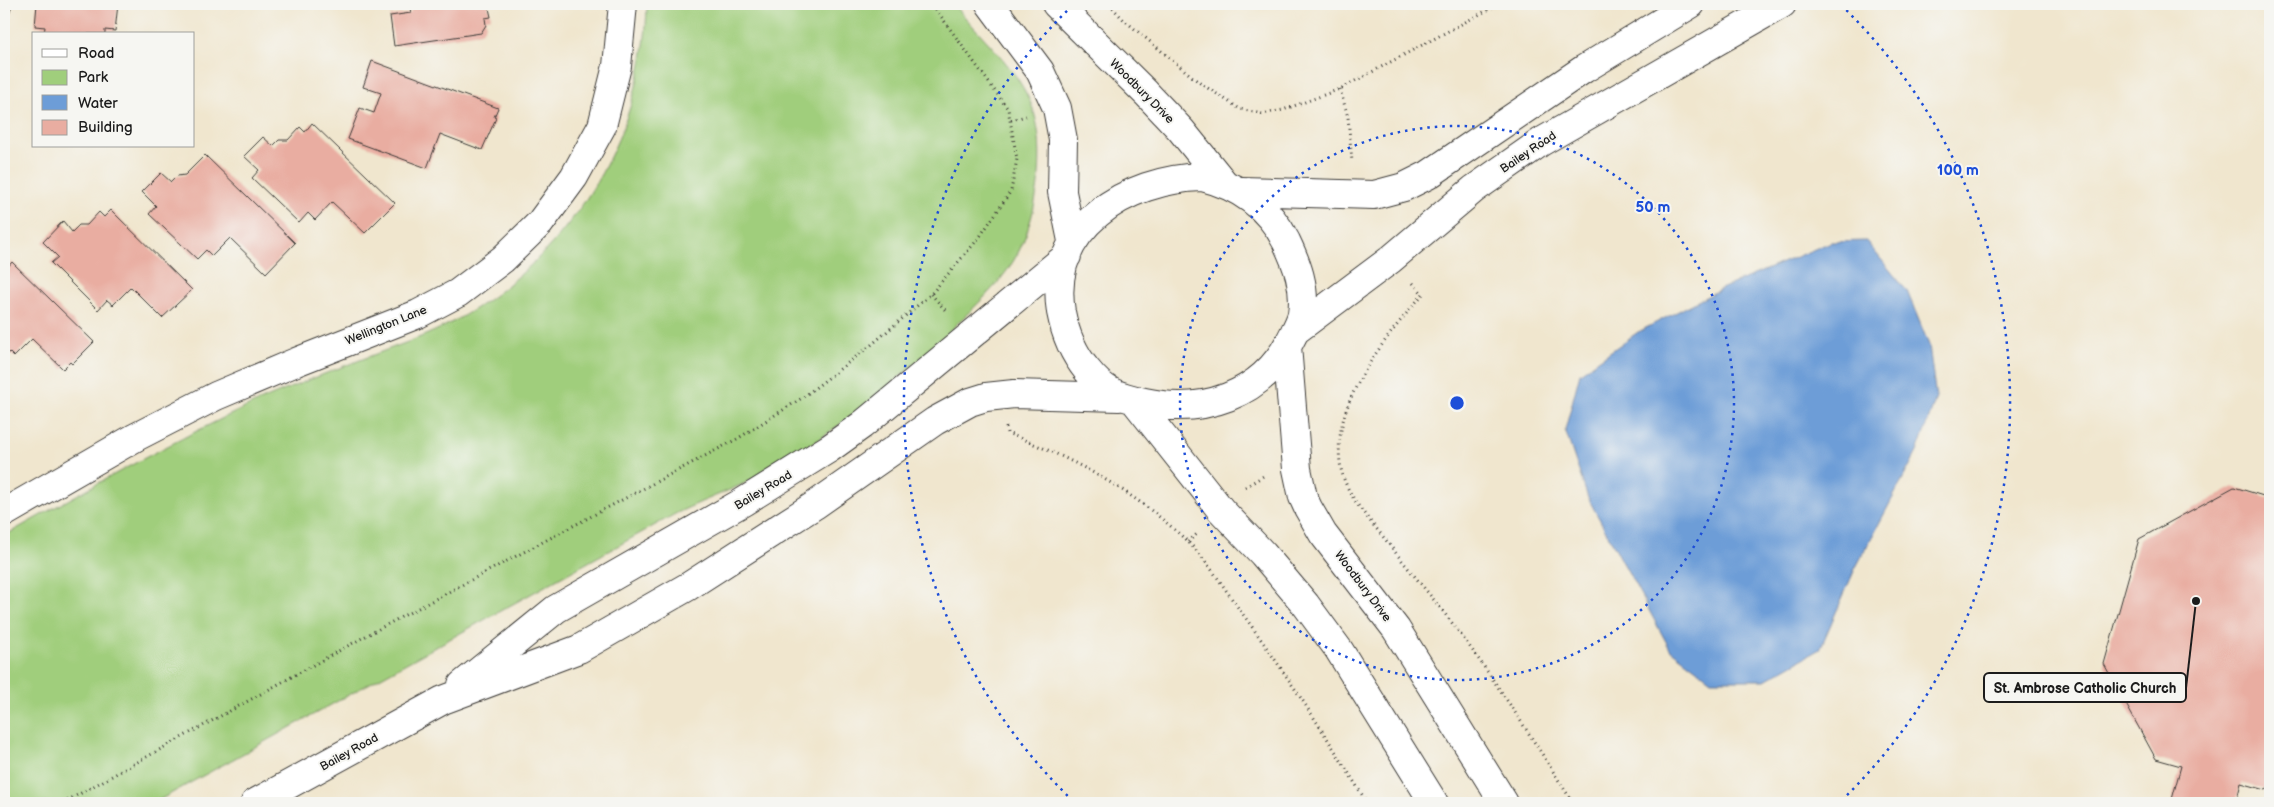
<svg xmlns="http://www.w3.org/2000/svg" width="2274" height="807" font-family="'Balsamiq Sans',sans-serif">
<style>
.green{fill:#a0ce7c;stroke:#5e754c}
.water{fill:#6d9dd7;stroke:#445c7a}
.building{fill:#e9ada1}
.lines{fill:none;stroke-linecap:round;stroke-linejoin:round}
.street-casing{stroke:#3c3a37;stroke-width:30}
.secondary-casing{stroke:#3c3a37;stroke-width:30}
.path{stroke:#3c3a37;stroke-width:3;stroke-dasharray:1 4;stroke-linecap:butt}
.street{stroke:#fff;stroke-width:28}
.secondary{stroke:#fff;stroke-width:28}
.ring{fill:none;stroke:#1d4ed8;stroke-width:2.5;stroke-dasharray:2.5 5}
.labels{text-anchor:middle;stroke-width:4;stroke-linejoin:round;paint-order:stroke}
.street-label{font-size:12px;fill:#1c1c1c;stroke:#f6f6f2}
.centre{fill:#1d4ed8;stroke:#f6f6f2;stroke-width:2.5}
.ring-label{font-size:15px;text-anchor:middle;font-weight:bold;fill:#1d4ed8;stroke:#f6f6f2;stroke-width:4;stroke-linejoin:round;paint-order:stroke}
.leader{fill:none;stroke:#1c1c1c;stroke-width:2}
.callout-dot{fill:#1c1c1c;stroke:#f6f6f2;stroke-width:2}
.callout{fill:#f6f6f2;stroke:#1c1c1c;stroke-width:2}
.callout-label{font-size:14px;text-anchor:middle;font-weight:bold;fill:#1c1c1c}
</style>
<rect width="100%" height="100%" fill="#f6f6f2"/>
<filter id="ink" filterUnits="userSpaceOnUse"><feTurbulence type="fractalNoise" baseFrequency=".02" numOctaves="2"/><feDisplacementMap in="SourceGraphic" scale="10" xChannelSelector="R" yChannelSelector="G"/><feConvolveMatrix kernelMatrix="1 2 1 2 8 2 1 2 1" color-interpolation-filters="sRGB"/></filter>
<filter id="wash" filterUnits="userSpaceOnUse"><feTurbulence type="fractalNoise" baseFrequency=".0096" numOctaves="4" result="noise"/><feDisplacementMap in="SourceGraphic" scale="20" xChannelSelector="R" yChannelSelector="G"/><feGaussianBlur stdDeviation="1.12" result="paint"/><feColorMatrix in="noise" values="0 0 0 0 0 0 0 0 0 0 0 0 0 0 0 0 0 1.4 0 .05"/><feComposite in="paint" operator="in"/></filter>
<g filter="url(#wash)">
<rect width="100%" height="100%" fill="#f0e6ce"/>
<path class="green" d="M647,4H954C981,38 1018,67 1033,109C1047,150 1038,214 1018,253C1005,278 983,299 962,319C906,375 844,426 776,467C744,486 710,497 677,513L154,803H4V536C87,489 170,442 257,402C293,386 331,371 368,357C393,347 419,339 443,327C564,266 645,140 647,4Z"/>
<path class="water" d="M1866,241L1907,291L1929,345L1936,398L1917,452L1855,569L1820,649L1765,680H1711L1670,649L1588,498L1565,430L1580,373L1638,332L1721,289L1831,242Z"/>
<g id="blocks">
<path class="building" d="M4,4H12L9,15L4,14Z
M37,4H118L115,31L105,30V34H44L45,27L35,26Z
M409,4H488L491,17L485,18L486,25L481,33L394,46L390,16L411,13Z
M372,61L498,108L494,117L496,118L482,150L440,134L427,168L348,139L360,108L374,113L381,93L363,87Z
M312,123L395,203L365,233L332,202L315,220L308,213L299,223L252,178L259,170L244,156L263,137L273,146L279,140H288L300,127L305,132Z
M205,155L295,243L266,273L230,238L212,256L206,250L197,259L149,214L156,206L142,192L161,173L171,182L177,176L185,175Z
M111,210L192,290L162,318L131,287L113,305L107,300L98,310L51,263L58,257L43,242L63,221L72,232L79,225H87L99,212L104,217Z
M12,262L94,342L72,364L70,362L63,369L32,339L14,357L9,352L4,357V267L6,269Z
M2234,487L2270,498V787L2266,790L2241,783L2236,803H2171L2181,766L2156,759L2104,664L2139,539Z"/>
</g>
</g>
<g filter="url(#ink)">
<use href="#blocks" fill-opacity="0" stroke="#3c3a37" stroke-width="1"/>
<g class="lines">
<g class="street-casing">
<path id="street" d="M4,513L136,437L216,396L296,362L418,314L458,293L503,259L540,223L574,177L602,126L617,66L623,4"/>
</g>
<g class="secondary-casing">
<path id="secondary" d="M990,4L1040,71L1057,108L1063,140L1062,192L1072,241
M1056,4L1146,93L1181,130L1223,182
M1202,177C1239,186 1268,206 1286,241C1297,264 1306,287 1302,314C1300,323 1294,333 1290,341C1261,396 1202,415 1144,402C1118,396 1105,393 1087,370C1073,353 1065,333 1061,312C1047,227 1127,179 1202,177Z
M1242,191L1374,195L1404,187L1428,175L1584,69L1691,4
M1295,331L1390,260L1474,189L1541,142L1782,4
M1287,346L1297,469L1303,497L1308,508L1323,534L1396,629L1504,803
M1134,400L1221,510L1263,554L1306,605L1339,650L1434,803
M462,685L556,609L743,502L830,448L862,425L1067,256
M255,803L443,700L579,649L689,586L815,505L935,421L970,402L986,397L1014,394L1119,397"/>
</g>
<path class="path" d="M1109,4L1124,20L1200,83L1240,109L1262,114L1283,110L1340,89L1499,4
M1340,89L1348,117L1352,162
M1011,120L1026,116
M1413,283L1423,294C1386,337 1332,401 1340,462C1343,492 1367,517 1385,539C1412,574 1441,607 1467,643C1505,695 1539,749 1573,803
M931,294L947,312
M1006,427L1007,433C1076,460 1133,490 1187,541C1209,562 1225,590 1242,613C1287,675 1328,738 1367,803
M1245,487L1265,475
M1188,542L1198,533
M63,803L373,632L737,439L802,398L870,346L931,294L979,238L1011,191L1017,159L1008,109L932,4"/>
<use href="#street" class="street"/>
<use href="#secondary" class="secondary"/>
</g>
</g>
<g class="ring">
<circle cx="1457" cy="403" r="277"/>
<path d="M1073 801A553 553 0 0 1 1073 5M1841 5A553 553 0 0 1 1841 801"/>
</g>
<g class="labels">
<g class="street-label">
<text transform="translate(1142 91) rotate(45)" y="4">Woodbury Drive</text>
<text transform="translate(1528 152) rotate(-34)" y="4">Bailey Road</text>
<text transform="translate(386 325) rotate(-22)" y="4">Wellington Lane</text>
<text transform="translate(763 490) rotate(-31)" y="4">Bailey Road</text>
<text transform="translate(1363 586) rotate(53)" y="4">Woodbury Drive</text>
<text transform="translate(349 752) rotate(-29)" y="4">Bailey Road</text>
</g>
</g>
<circle cx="1457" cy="403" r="8" class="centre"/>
<g class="ring-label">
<text x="1958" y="175">100 m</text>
<text x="1653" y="212">50 m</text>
</g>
<path class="leader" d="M2196 601L2186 688"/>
<circle class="callout-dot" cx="2196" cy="601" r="5"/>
<rect class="callout" x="1984" y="673" width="202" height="29" rx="5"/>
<g class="callout-label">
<text x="2085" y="693">St. Ambrose Catholic Church</text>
</g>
<rect width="2274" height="807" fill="none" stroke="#f6f6f2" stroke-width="20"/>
<rect x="32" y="32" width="162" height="115" fill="#f6f6f2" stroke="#9f9f9c"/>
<rect x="42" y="49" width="25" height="8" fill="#ffffff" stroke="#9f9f9c"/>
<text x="78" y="58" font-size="15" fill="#1c1c1c">Road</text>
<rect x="42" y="70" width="25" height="15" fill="#a0ce7c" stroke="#9f9f9c"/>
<text x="78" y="82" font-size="15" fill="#1c1c1c">Park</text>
<rect x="42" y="95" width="25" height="15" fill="#6d9dd7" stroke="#9f9f9c"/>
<text x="78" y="108" font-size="15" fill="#1c1c1c">Water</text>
<rect x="42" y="120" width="25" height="15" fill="#e9ada1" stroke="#9f9f9c"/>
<text x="78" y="132" font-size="15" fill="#1c1c1c">Building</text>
</svg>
